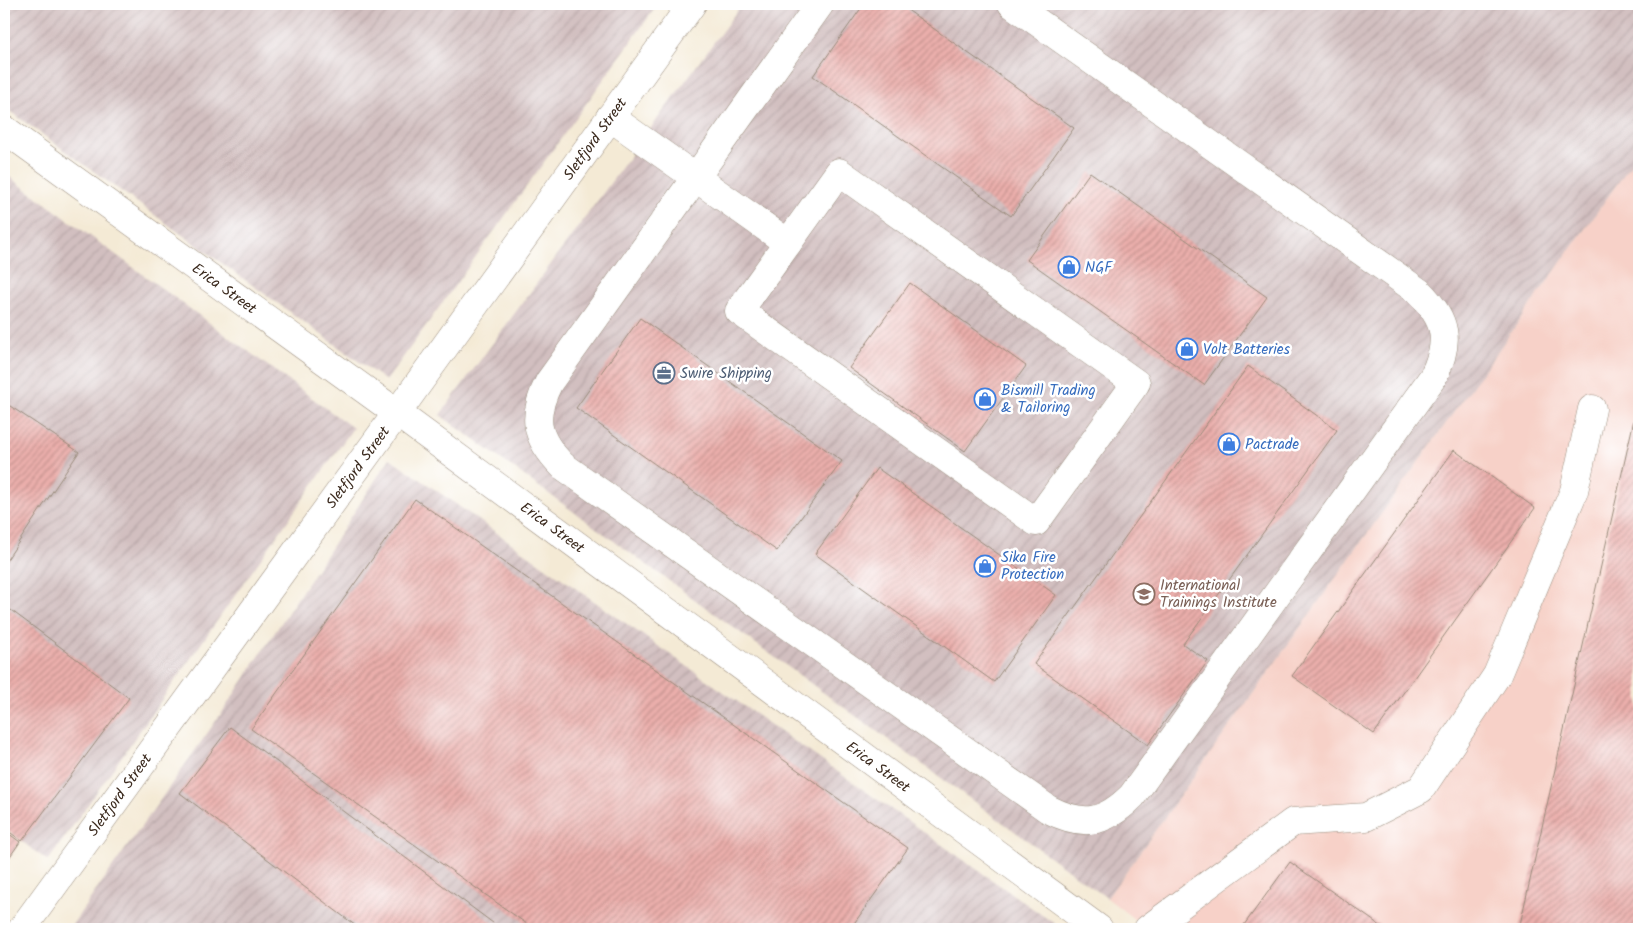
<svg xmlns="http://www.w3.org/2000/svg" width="1643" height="933" font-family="Kalam,sans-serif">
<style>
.built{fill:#f7d1c8}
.industrial{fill:url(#industrial-furrows)}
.building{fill:url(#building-hatch)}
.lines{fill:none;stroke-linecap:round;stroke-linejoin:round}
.minor-casing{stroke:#988a7a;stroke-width:29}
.minor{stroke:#fff;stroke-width:28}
.labels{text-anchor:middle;stroke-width:5;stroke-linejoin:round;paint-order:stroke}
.street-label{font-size:15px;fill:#3b2a1e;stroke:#fff}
.shop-label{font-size:15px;fill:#366cbe;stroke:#fff;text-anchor:start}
.service-label{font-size:15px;fill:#4e5e75;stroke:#fff;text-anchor:start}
.education-label{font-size:15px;fill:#785e54;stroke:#fff;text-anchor:start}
</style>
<defs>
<pattern id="industrial-furrows" width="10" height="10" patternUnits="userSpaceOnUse" patternTransform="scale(1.25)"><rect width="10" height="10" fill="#d2bfc0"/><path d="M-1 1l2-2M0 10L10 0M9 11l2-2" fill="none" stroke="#b5a4a5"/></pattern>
<pattern id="building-hatch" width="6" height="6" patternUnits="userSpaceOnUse" patternTransform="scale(1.25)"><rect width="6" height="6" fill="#ebafac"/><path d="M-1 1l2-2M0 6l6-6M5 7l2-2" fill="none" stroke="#c08f8b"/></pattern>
</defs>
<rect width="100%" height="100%" fill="#fff"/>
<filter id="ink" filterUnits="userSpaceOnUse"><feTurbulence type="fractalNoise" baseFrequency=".02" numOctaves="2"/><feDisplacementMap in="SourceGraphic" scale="10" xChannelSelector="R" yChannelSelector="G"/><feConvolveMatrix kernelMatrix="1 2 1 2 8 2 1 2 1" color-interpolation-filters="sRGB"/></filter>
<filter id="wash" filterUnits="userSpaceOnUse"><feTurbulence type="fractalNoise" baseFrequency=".0096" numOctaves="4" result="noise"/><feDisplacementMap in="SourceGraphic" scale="20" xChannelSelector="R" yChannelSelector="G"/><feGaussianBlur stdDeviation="1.12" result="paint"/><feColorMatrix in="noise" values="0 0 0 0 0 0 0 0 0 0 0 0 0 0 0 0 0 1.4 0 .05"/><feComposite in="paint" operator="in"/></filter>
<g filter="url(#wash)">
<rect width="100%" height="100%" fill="#f4ead5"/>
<path class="built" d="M1639,153V929H1147L1107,898Z"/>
<path class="industrial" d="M4,4H658L386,381L4,107Z
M742,4H1639V153L1107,898L440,415Z
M4,173L353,428L48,861L4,828Z
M390,458L1062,929H69L223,711Z"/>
<g id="blocks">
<path class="building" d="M864,4H899L1074,128L1011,216L813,76Z
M1090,172L1267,297L1204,385L1027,260Z
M910,283L1026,366L965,451L849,368Z
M640,318L842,461L777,551L576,408Z
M1248,366L1337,430L1183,644L1208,661L1148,745L1034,664Z
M4,402L79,452L4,564Z
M1638,402L1639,929H1519Z
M1454,450L1535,508L1374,734L1292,676Z
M877,468L1056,595L994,682L815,554Z
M415,499L908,848L850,929H534L251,729Z
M4,605L129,698L22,841L4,828Z
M230,727L501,929H360L180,793Z
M4,830L20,842L4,865Z
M1290,862L1385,929H1241Z"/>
</g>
</g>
<g filter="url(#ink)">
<use href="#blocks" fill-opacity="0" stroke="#988a7a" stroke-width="1"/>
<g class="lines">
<g class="minor-casing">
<g id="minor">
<path d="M820,4L549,382C531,417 535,438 563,466L1048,809C1083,827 1104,824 1132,796L1433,377C1451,341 1447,320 1419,292L1012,4"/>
<path d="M610,117L788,243"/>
<path id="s1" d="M4,129L397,413L1099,929"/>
<path d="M839,172L1136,383L1036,522L739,311Z"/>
<path id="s2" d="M22,929L397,413L692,4"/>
<path d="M1148,929L1293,822L1366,817L1421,789L1497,675L1574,491L1592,409"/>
</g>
</g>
<use href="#minor" class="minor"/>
</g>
</g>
<defs>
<g id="shop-ring" transform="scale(1.125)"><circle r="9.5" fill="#fff" stroke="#3f7fe0" stroke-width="1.5"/><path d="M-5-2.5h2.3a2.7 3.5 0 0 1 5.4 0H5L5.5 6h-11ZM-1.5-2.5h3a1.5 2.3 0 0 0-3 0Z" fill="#3f7fe0"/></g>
<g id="office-ring" transform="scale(1.125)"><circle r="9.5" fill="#fff" stroke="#5c6f8a" stroke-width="1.5"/><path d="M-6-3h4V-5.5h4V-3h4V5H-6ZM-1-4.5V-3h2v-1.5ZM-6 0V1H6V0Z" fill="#5c6f8a"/></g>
<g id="university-ring" transform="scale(1.125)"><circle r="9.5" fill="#fff" stroke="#8d6e63" stroke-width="1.5"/><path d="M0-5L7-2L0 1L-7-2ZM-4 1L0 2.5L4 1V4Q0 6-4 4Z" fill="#8d6e63"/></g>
</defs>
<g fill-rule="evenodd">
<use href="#shop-ring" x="1069" y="267"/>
<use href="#shop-ring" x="1187" y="349"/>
<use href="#office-ring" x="664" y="373"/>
<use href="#shop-ring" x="985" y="399"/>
<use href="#shop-ring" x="1229" y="444"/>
<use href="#shop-ring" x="985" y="566"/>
<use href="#university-ring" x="1144" y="594"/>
</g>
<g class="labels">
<g class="street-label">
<text dy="5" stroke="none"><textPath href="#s2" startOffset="976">Sletfjord Street</textPath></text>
<text dy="5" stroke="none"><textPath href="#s1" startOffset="272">Erica Street</textPath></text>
<text dy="5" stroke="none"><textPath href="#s2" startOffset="571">Sletfjord Street</textPath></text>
<text dy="5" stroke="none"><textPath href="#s1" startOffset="678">Erica Street</textPath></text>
<text dy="5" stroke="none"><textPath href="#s1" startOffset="1082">Erica Street</textPath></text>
<text dy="5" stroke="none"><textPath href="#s2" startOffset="166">Sletfjord Street</textPath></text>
</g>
<g class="shop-label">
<text x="1085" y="272">NGF</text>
<text x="1203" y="354">Volt Batteries</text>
<text x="1001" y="395">Bismill Trading<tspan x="1001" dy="17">&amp; Tailoring</tspan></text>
<text x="1245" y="449">Pactrade</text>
<text x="1001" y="562">Sika Fire<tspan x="1001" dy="17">Protection</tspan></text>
</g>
<g class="service-label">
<text x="680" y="378">Swire Shipping</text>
</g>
<g class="education-label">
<text x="1160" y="590">International<tspan x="1160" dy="17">Trainings Institute</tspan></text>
</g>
</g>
<rect width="1643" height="933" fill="none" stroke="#fff" stroke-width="20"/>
</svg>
